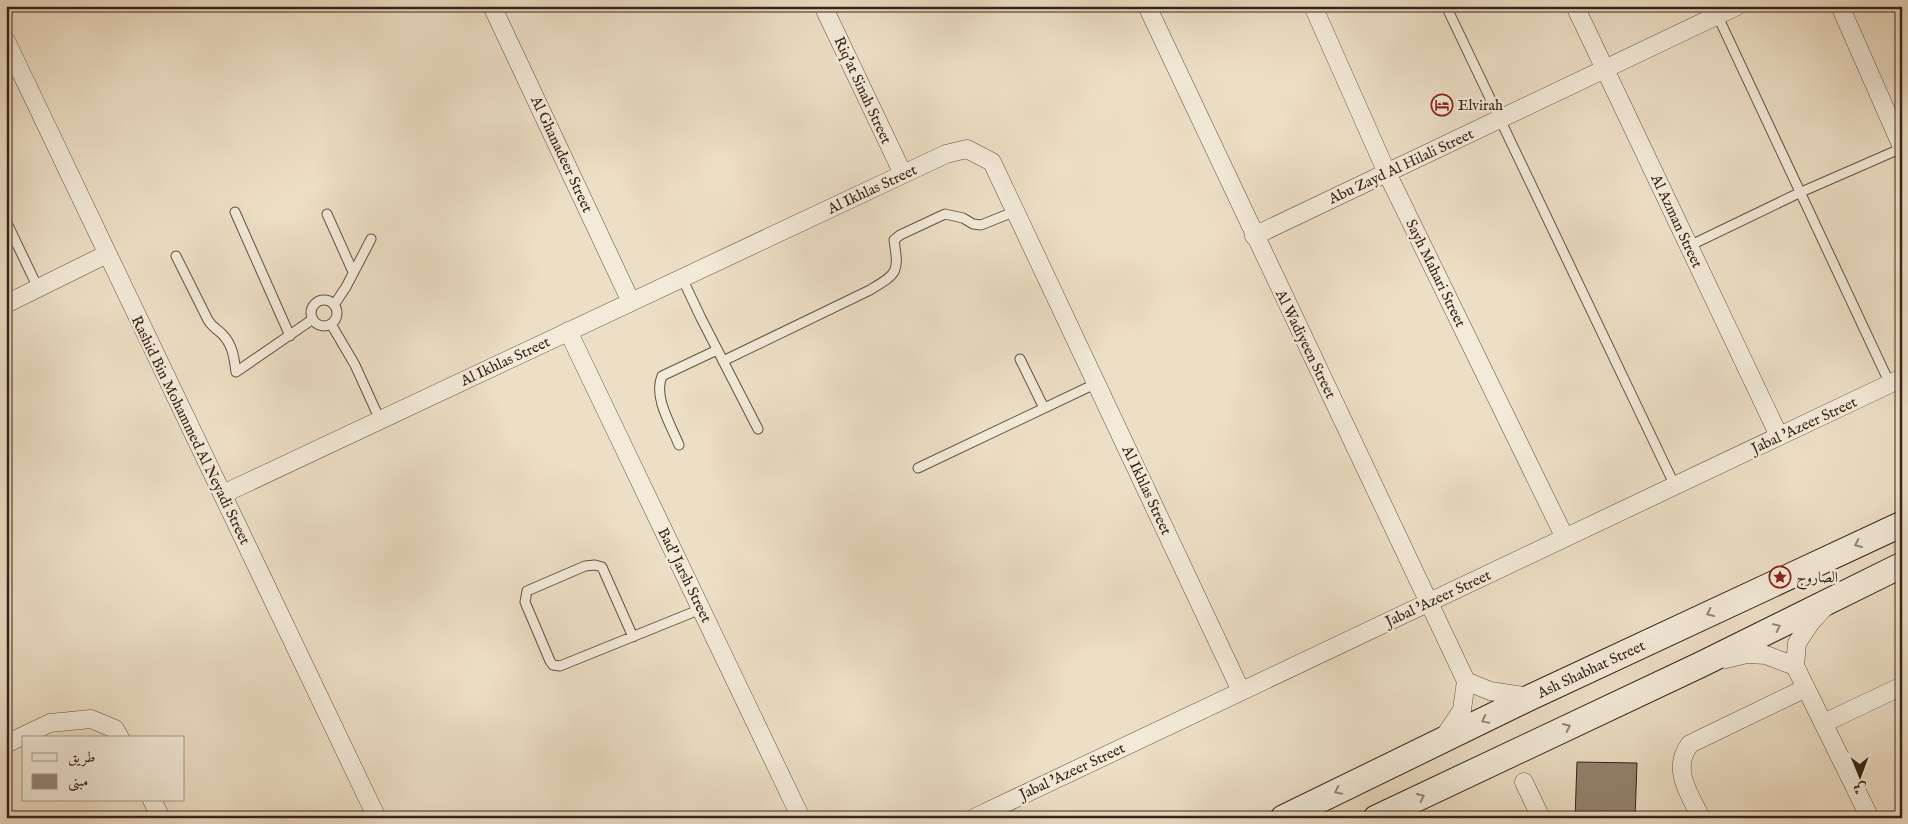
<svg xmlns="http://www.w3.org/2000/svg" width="1908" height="824" font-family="'IM FELL English',Amiri,serif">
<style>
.building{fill:#958572;stroke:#362319}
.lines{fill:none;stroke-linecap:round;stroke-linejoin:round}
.lane-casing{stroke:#645244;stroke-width:11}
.street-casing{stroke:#645244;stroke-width:19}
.secondary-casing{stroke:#362319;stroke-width:27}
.lane{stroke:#f3ead9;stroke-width:9}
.street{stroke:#f3ead9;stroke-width:18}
.secondary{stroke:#f3ead9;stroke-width:25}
.oneway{stroke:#948679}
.labels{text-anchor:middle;stroke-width:5;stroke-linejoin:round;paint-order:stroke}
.street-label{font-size:15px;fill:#362319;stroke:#f3ead9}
.poi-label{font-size:15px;fill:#362319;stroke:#f3ead9;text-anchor:start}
</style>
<rect width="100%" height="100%" fill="#eddfc5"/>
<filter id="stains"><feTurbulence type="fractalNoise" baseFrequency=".004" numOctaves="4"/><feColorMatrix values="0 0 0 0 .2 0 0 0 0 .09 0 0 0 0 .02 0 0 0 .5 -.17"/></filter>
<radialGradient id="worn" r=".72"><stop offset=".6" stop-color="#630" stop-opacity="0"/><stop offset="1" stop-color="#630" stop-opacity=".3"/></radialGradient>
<path class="building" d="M1577,762L1637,763L1635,818H1575Z"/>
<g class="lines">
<g class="lane-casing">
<path id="lane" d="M1446,6L1675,486
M1713,6L1890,384
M235,212L290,336
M327,214L353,272
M6,221L38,288
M1689,246L1799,193L1902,148
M176,256L208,320C212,327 217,329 222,334C233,345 234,358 236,372L313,319
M682,278L701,318L758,429
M311 313a13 13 0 1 1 26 0a13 13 0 1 1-26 0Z
M334,305L346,287L371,239
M331,324L355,365L380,420
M1020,359L1044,408
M723,361L870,290C898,273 899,273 894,240L900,235L945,214L963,218L973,224L981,225L1016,211
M679,445C671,425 653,397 662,376L717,350
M918,468L1097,383
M633,637L602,567L595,565L585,566L527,591L525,602L550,661L553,665L560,666L701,609"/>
</g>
<g class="street-casing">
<path id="street" d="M492,6L631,302
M823,6L903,174
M1147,6L1466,681L1462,710L1442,740
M1313,6L1387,173L1565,538
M1575,6L1779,436
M1840,6L1902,147
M6,41L377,818
M1254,236L1737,6
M6,304L107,254
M568,331L801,818
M223,494L946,154L967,149L992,162L1241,691
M1825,607L1811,622L1797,643L1795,666L1870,818
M1726,659L1747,654L1766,655L1795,666
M1466,681L1490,691L1531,697
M1824,723L1902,686
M6,744L50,723L91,719L115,729L120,738
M1524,782L1541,818
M152,800L161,818
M974,818L1902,378
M1701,818C1689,793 1671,769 1690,744L1806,688"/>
</g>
<g class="secondary-casing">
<path id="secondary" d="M1283,818L1531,697L1902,524
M1376,818L1702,664L1902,565"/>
</g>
<use href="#lane" class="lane"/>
<use href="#street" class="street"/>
<use href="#secondary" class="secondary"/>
</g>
<defs><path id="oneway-chevron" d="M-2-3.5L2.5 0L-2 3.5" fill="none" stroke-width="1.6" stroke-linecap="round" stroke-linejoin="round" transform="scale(1.25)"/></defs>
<g class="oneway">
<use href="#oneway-chevron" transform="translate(1858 544) rotate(155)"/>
<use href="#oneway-chevron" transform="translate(1710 613) rotate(155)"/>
<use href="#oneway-chevron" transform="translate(1777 627) rotate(-26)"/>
<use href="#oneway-chevron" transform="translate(1485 720) rotate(154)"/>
<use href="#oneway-chevron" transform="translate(1567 727) rotate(-25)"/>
<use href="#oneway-chevron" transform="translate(1338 791) rotate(154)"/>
<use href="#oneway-chevron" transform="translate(1421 797) rotate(-25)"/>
</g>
<defs>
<g id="hotel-ring" transform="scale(1.125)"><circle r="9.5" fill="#f3ead9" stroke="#8f2418" stroke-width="1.5"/><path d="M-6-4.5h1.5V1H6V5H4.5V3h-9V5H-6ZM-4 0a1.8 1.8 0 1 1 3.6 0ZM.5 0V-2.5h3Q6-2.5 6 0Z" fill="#8f2418"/></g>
<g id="sight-ring" transform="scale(1.125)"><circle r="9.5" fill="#f3ead9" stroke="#8f2418" stroke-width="1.5"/><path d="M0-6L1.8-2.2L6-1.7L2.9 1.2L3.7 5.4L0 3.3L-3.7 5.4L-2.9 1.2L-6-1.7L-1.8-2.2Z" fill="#8f2418"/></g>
</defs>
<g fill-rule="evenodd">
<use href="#hotel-ring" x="1442" y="105"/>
<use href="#sight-ring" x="1780" y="577"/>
</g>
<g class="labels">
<g class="street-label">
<text transform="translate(863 90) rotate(65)" y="5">Riq'at Sinah Street</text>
<text transform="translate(562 154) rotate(65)" y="5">Al Ghanadeer Street</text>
<text transform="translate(1401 166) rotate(-25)" y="5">Abu Zayd Al Hilali Street</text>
<text transform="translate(872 189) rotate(-25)" y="5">Al Ikhlas Street</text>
<text transform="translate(1677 221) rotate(65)" y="5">Al Azman Street</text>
<text transform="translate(1436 273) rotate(64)" y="5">Sayh Mahari Street</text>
<text transform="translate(1306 344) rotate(64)" y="5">Al Wadiyeen Street</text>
<text transform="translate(505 361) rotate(-25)" y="5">Al Ikhlas Street</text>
<text transform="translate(1804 425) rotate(-25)" y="5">Jabal 'Azeer Street</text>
<text transform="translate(191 430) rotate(64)" y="5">Rashid Bin Mohammed Al Neyadi Street</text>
<text transform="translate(1147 490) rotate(65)" y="5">Al Ikhlas Street</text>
<text transform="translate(685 575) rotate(64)" y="5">Bad' Jarsh Street</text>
<text transform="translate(1438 598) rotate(-25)" y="5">Jabal 'Azeer Street</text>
<text transform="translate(1591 669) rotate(-25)" y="5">Ash Shabhat Street</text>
<text transform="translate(1072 771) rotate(-25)" y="5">Jabal 'Azeer Street</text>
</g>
<g class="poi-label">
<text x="1458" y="110">Elvirah</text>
<text x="1796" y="582">الصاروج</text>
</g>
</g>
<rect width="1908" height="824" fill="none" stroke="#eddfc5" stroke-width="25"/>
<rect x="8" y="8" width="1893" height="809" fill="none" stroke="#362319" stroke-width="2.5"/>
<rect x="12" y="12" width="1883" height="799" fill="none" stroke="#362319"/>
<rect x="22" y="736" width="162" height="65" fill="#f3ead9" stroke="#a79a8c"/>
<rect x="32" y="753" width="25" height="8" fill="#f3ead9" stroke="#a79a8c"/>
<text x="68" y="762" font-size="15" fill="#362319">طريق</text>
<rect x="32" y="774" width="25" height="15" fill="#958572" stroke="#a79a8c"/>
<text x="68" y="786" font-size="15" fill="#362319">مبنى</text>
<g transform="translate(1860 776) rotate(179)" stroke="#f3ead9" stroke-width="4" paint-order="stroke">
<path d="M0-4L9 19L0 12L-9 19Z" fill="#362319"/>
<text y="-8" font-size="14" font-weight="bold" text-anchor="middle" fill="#362319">ش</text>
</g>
<rect width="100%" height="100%" filter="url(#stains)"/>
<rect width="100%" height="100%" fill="url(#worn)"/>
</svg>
